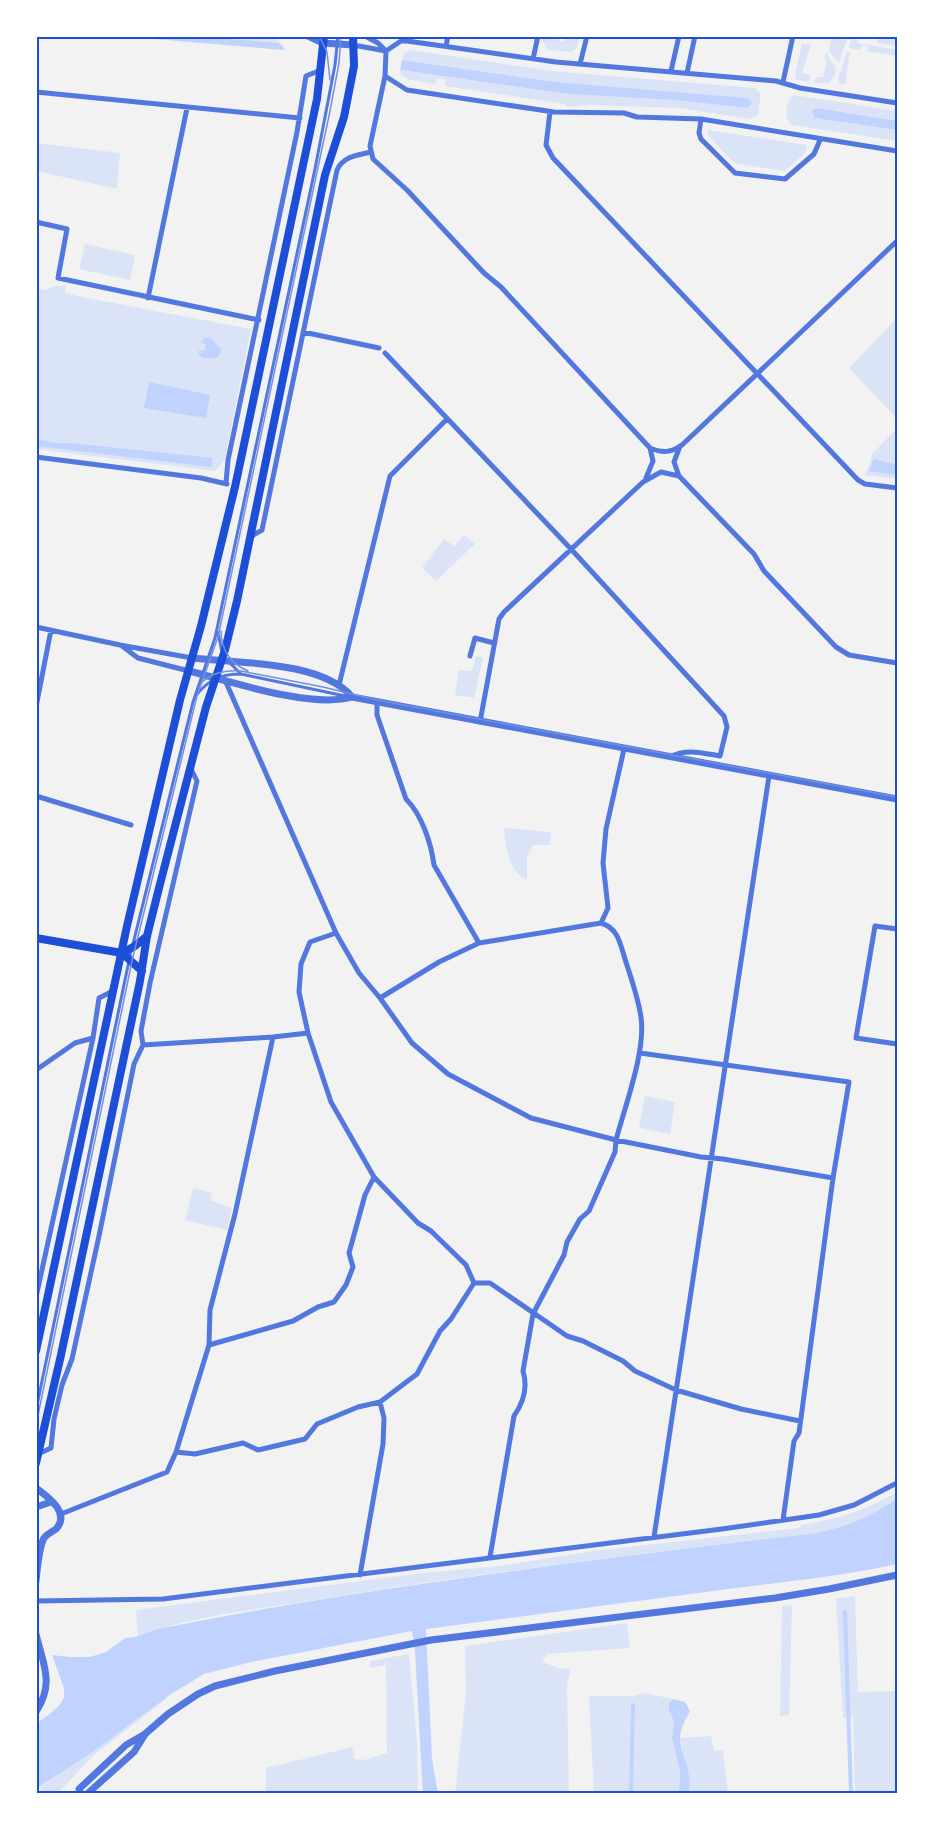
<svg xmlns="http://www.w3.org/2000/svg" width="933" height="1830" font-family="'Titillium Web',sans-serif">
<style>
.green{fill:#dbe4f7}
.water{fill:#bfd3fe}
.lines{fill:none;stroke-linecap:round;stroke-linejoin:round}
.stream{stroke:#bfd3fe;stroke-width:4}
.service{stroke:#5277de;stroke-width:3}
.minor{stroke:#5277de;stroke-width:5}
.tertiary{stroke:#5277de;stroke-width:7}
.secondary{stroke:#1d4ed8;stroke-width:8}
.tram{stroke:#7290e2;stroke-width:1.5}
.neatline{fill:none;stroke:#1d4ed8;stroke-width:2}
</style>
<rect width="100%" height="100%" fill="#f2f2f2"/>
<path class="green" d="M192,36H275L280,43Z
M542,36H559L558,41H565L566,36H580L577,48L572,52L548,50L544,44Z
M832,36H848L839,63L829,51Z
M866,36H897V46L877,43L878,38Z
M851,39L858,40V43L897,50V56L867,51L868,46L862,45L861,50L849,48Z
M802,43L811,45L802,73L810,75L809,82L797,80L795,76Z
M411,50L552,71L755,88L761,94L758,115L750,119L679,108L591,105L566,107L565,104L445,86L446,80L436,78L435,84L407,79L401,75L400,70L568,94L674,100L748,108L752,103L748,98L556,82L402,60L404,53Z
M847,52H850L845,85L840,84L838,79Z
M826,53L836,68L835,76L828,83H813L817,77H823L827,61L824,60Z
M794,95L897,111V121L817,108L815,118L897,130V141L792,125C783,118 786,102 794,95Z
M708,130L807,145L806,152L785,171L734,163L708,135Z
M36,143L120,153L117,189L36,171Z
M85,244L135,255L130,280L79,269Z
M55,286H66L65,293L82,297L251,329L225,459L215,471L36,449V289L46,290Z
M897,318V479L865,475L872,458L870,456L896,429V418L849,368Z
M464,535L475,544L436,581L422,568L444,539L454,546Z
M476,656L483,658L474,698L455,695L459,670L472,671Z
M504,828L551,832L550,845H533L527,857V881C508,870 506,849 504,828Z
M645,1096L675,1102L670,1134L639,1128Z
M193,1188L212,1193L210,1200L232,1208L227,1230L185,1220Z
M897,1492V1499C866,1518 852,1525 816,1533C655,1553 493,1571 333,1597C271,1608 197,1614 138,1636L136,1610L423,1573L499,1566L593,1551L798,1528L802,1525C839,1518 865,1511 897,1492Z
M855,1596L858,1692L897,1691V1794H855L853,1717L843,1718L836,1599Z
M792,1605L789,1715L780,1716L782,1606Z
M627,1623L630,1648L547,1654L542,1662L559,1668L571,1669L567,1684L569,1794H455L466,1692L465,1646Z
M409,1654L417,1742L418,1794H266V1768L352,1747L355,1759L364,1760L387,1753L386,1665L370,1668V1661Z
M645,1693L673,1699L669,1703V1710L674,1722L672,1738L680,1771L679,1794H594L589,1696H633Z
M165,1698V1700L94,1755L57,1794H42L41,1787Z
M711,1736L714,1751L723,1750L728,1794H689L690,1786L680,1738Z"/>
<path class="water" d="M118,36H192L280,43L285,50Z
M402,60L556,82L748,98L752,103L748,108L674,100L568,94L408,71L400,70Z
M817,108L897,121V130L815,118L812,111Z
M205,337L212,339L221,349L220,355L217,358H203L199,355L198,351L205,350L206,345L201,342Z
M149,382L210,395L206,418L144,408Z
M36,439L55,443H71L213,458L211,467L36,446Z
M874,459L897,465V475L869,471Z
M897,1499V1564C839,1577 780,1582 721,1590C623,1603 525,1616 426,1629L432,1759L438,1794H423L415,1651L412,1631L251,1662L204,1674L171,1694L91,1753L36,1789V1724C76,1696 66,1697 52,1655L70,1657H90L106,1652L125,1638L135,1637L158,1629C376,1585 596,1560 816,1533C852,1525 866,1518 897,1499Z
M673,1699L685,1702L690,1711C686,1719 680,1728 680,1738C681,1757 693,1771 689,1794H679L680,1771L672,1738L674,1722L669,1710V1703Z"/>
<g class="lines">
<path class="stream" d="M845,1612L851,1794
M631,1794L633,1705"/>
<path class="service" d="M218,633L222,652
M230,663L241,674
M197,694C210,679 221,674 241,674L345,696
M133,944L193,702L215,638L315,169L335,65L338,36
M36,1410L131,951"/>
<path class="minor" d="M365,36L378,43L386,51L385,76L370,146L373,159L407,190L484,273L501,287L650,448C662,453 671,453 682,445L897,241
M353,45L386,51L401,41H407L556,62L776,81L800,88L897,103
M446,46L448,36
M533,59L538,36
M580,64L587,36
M671,71L679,36
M687,73L695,36
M385,76L407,90L554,112L624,113L637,117L701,119L897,151
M783,82L793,36
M36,92L300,118
M550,112L546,145L553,158L858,480L865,484L897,488
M701,119L699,133L701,139L735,173L785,179L814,154L820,140
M36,222L67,229L58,278L259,320
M148,298L187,108
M303,332L379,348
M385,353L571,549L724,716L727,727L720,756C703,753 686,748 670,757
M680,446L674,462L679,476L754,554L764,571L836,647L849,655L897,663
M36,457L201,478L227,484
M646,478L653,461L650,448
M226,483L228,460L297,132L306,76L321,70
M250,537L262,530L337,170C343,156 358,155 371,152
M36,627L120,645L192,658
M122,646L138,658L189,671
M470,656L475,638L494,643
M225,680L336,933L359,973L380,998L412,1043L448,1074L531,1118L616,1140L701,1157L723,1159L833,1178
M339,685L390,476L447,419
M377,703V715L406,799C422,815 431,843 434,865L479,943
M36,707L51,630
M480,722L499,619L504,612L643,482L661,472L679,476
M36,796L131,825
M897,929L875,926L856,1038L897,1044
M336,933L310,942L301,964L299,992L308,1033L331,1102L374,1177L418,1223L431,1231L466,1265L474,1283H490L567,1336L583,1341L623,1361L635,1371L676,1390L741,1409L800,1421
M380,998L439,962L479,943L601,923
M143,1045L273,1037L308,1033
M640,1053L849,1082L833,1178L799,1433L794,1441L783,1520
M36,1070L75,1043L93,1038
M36,1297L93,1038L99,998L113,991
M209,1345L293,1321L318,1307L334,1302L346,1285L353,1267L349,1253L365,1195L374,1177
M176,1452L209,1345L210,1310L235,1214L273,1037
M38,1454L51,1448L54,1419L62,1385L72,1359L99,1236L134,1064L143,1045L141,1031L150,983L197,781L191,769
M61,1514L167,1472L176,1452L195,1454L243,1443L258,1450L305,1439L317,1424L358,1407L380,1402L417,1374L440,1331L451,1319L474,1283
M654,1537L769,776
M490,1557L514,1416C523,1403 528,1387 523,1371L533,1314L564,1255L567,1242L580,1219L589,1211L615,1152L616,1140C625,1106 646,1051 641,1017C638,997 631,978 625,959C620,943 618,928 601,923L608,908L603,863L606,829L624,749
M360,1575L383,1444L384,1418L380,1402
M36,1601L163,1599L722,1529L819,1515L854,1505L897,1483"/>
<path class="tertiary" d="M308,36L323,43L353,45
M192,658C236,663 323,661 352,697
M189,671C229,681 312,709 352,697L897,799
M36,1488C48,1497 71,1513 56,1529C52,1532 47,1534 44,1538C39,1547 37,1571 36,1581
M36,1507L51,1502
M36,1634C43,1665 55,1682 36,1712
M81,1794L79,1789L126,1745L145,1734L168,1714L198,1694L215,1686L275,1671L431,1640L775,1598L829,1589L897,1575
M87,1794L134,1752L144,1736"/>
<path class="secondary" d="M36,938L122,953L142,971
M122,953L135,946L147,936
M36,1351L127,926L180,700L201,626L235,487L317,99L324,36
M36,1463L61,1355L140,981L147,936L159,888L206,707L225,650L237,601L325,175L344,117L354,66L353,36"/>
<path class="tram" d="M319,36L327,52L330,80
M221,631C221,650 231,664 248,671
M201,683C213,672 226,670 241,671L323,687L377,700L897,797
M36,1425L132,961L197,696L218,637L330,111L339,63L341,36"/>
</g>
<rect width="933" height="1830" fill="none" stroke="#ffffff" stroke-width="75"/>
<rect x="38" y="38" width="858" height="1754" class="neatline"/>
</svg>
